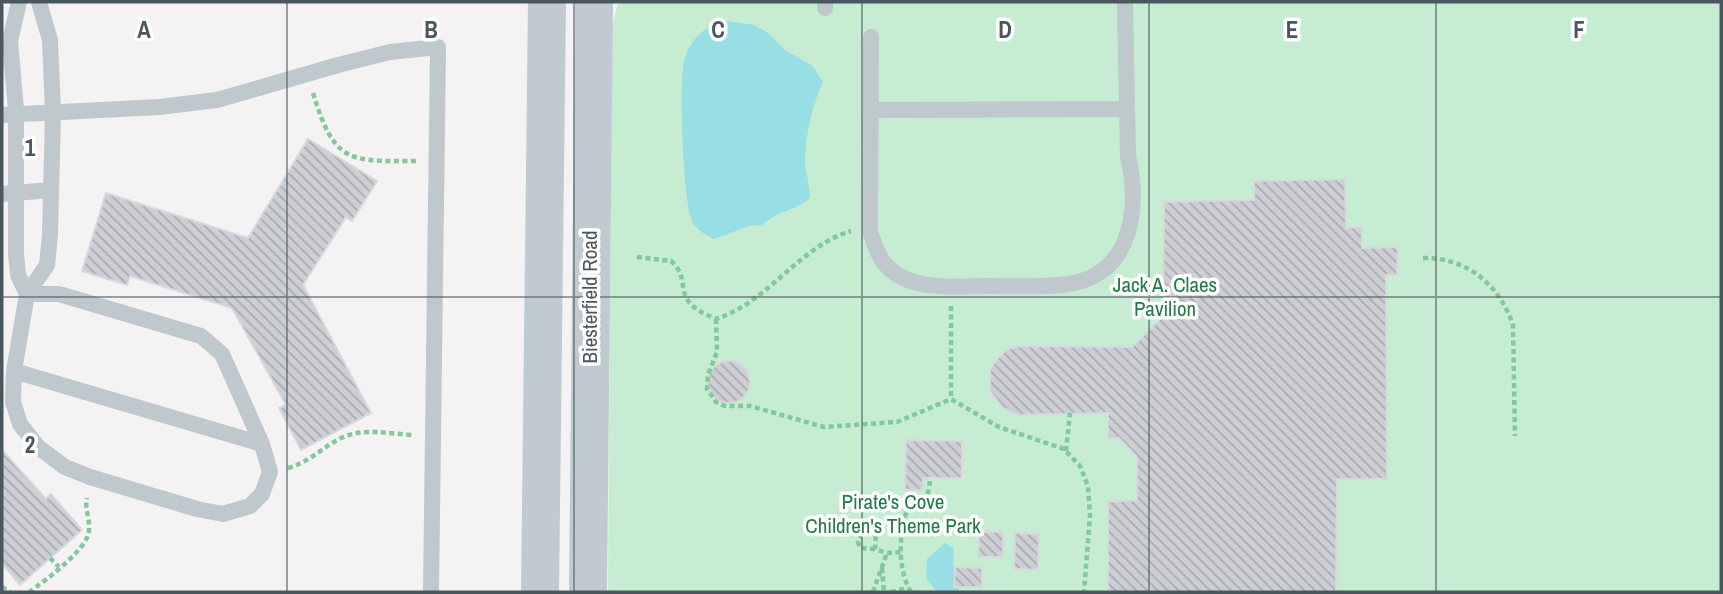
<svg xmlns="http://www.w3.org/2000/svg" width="1723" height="594" font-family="'Archivo Narrow',sans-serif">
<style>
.green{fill:#c6ecd1}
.water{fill:#98dee5}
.building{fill:url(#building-back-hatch);stroke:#d7d9dd;stroke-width:2}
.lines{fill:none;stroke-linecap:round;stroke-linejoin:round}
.path{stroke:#81c89d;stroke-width:4.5;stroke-dasharray:5 3.5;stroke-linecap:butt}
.lane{stroke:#bfc8cd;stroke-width:16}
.secondary{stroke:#c0cad1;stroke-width:38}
.grid{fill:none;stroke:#4b575e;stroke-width:2;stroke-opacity:0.55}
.labels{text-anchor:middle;stroke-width:7;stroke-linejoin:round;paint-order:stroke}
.park-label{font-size:21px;fill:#217b44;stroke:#fff}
.street-label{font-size:21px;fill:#4b575e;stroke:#fff}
.grid-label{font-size:23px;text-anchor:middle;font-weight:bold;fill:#4b575e;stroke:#fff;stroke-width:7;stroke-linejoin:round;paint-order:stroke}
</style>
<defs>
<pattern id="building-back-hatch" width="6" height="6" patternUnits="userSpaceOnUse" patternTransform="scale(1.75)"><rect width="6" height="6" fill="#cdcfd4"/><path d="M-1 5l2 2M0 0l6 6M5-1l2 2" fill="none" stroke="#a8abaf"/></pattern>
</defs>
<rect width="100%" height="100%" fill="#f4f2f3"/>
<path class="green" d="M618,2H1721V592H608L612,29Z"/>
<path class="water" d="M728,21L754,25L768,33L785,50L813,66L823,82C812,107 806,131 805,159C805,172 810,184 810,198C796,211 775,211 763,225L749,226L714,239C706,235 698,231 693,223C683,208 678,75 685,57C693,37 706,24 728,21Z
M945,543L954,548L953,565L959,569V592H937L926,578L927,559Z"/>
<path class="building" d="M308,139L377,181L352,221L346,217L303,285L371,413L301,450L279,408L286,405L232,308L130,276L127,285L82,271L106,193L248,238Z
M1345,179L1346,228L1362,227V248L1398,247L1397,275H1386L1387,479H1337L1336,592H1108V502L1137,500V457L1119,438H1108V413L1019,415L1003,408L990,391V370L996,360L1006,350L1017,346L1132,347L1163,316L1164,202L1254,200V181Z
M708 382a21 21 0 1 1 42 0a21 21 0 1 1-42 0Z
M906,440L962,441V478H923V490H905Z
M2,450L46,499L51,494L82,530L20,585L2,563Z
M979,532H1003V557H978Z
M1015,533L1039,534L1038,570L1014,569Z
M955,567L982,568V587H954Z"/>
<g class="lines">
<path class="path" d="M313,93C335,165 349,161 419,161
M637,257L671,261C695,282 666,299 716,319C769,302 798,247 851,231
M1423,258C1466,257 1499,284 1513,325L1515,436
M951,306V399L999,427L1064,449L1080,466L1088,486L1090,516L1084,592
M716,319L717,352L708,375L707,389L716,402L725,406H750L824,427L897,422L951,399
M1066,451L1070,413
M288,468C308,463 323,447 341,438C365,427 388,434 413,435
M875,549L860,548L858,542L863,531L870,529L876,533L875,549L887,553L901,552
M50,558L59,567
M882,568L884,592
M2,587L10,592
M29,592C44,582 83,552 88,535C92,522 84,510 87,498
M873,592L887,553
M891,592L908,588
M911,592C897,569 899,534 907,510C922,496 929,504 930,478"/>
<path class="lane" d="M19,2L10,41L16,110V254L18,275L27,294
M825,2V8
M871,37L870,232C875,245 879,260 890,269C915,292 958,286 988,286C1016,286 1046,288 1074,283C1134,270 1139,205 1128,156L1125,2
M871,110L1127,109
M2,115L159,107L217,100L338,65L390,52L438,47L431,592
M2,194L51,190
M27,294H59L201,336L222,354L262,444L270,472L262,494L250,506L223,514L197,509L90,477L65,467L38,447L20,424L13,402L14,371L27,294L47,265L50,235L53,112L50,40L39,2
M14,371L262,444"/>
<path class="secondary" d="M540,592L547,2
M588,592L594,2"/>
</g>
<path class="grid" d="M287,2V592M574,2V592M862,2V592M1149,2V592M1436,2V592M2,297H1721"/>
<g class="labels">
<g class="park-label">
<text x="1165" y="292">Jack A. Claes<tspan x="1165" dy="24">Pavilion</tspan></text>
<text x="893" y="509">Pirate's Cove<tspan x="893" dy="24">Children's Theme Park</tspan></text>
</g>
<g class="street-label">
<text transform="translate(590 297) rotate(-90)" y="7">Biesterfield Road</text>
</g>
</g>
<g class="grid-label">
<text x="144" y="38">A</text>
<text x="431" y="38">B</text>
<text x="718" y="38">C</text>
<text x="1005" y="38">D</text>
<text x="1292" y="38">E</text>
<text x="1579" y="38">F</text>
<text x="30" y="156">1</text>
<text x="30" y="453">2</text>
</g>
<rect width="1723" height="594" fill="none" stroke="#4b575e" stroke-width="7"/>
</svg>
